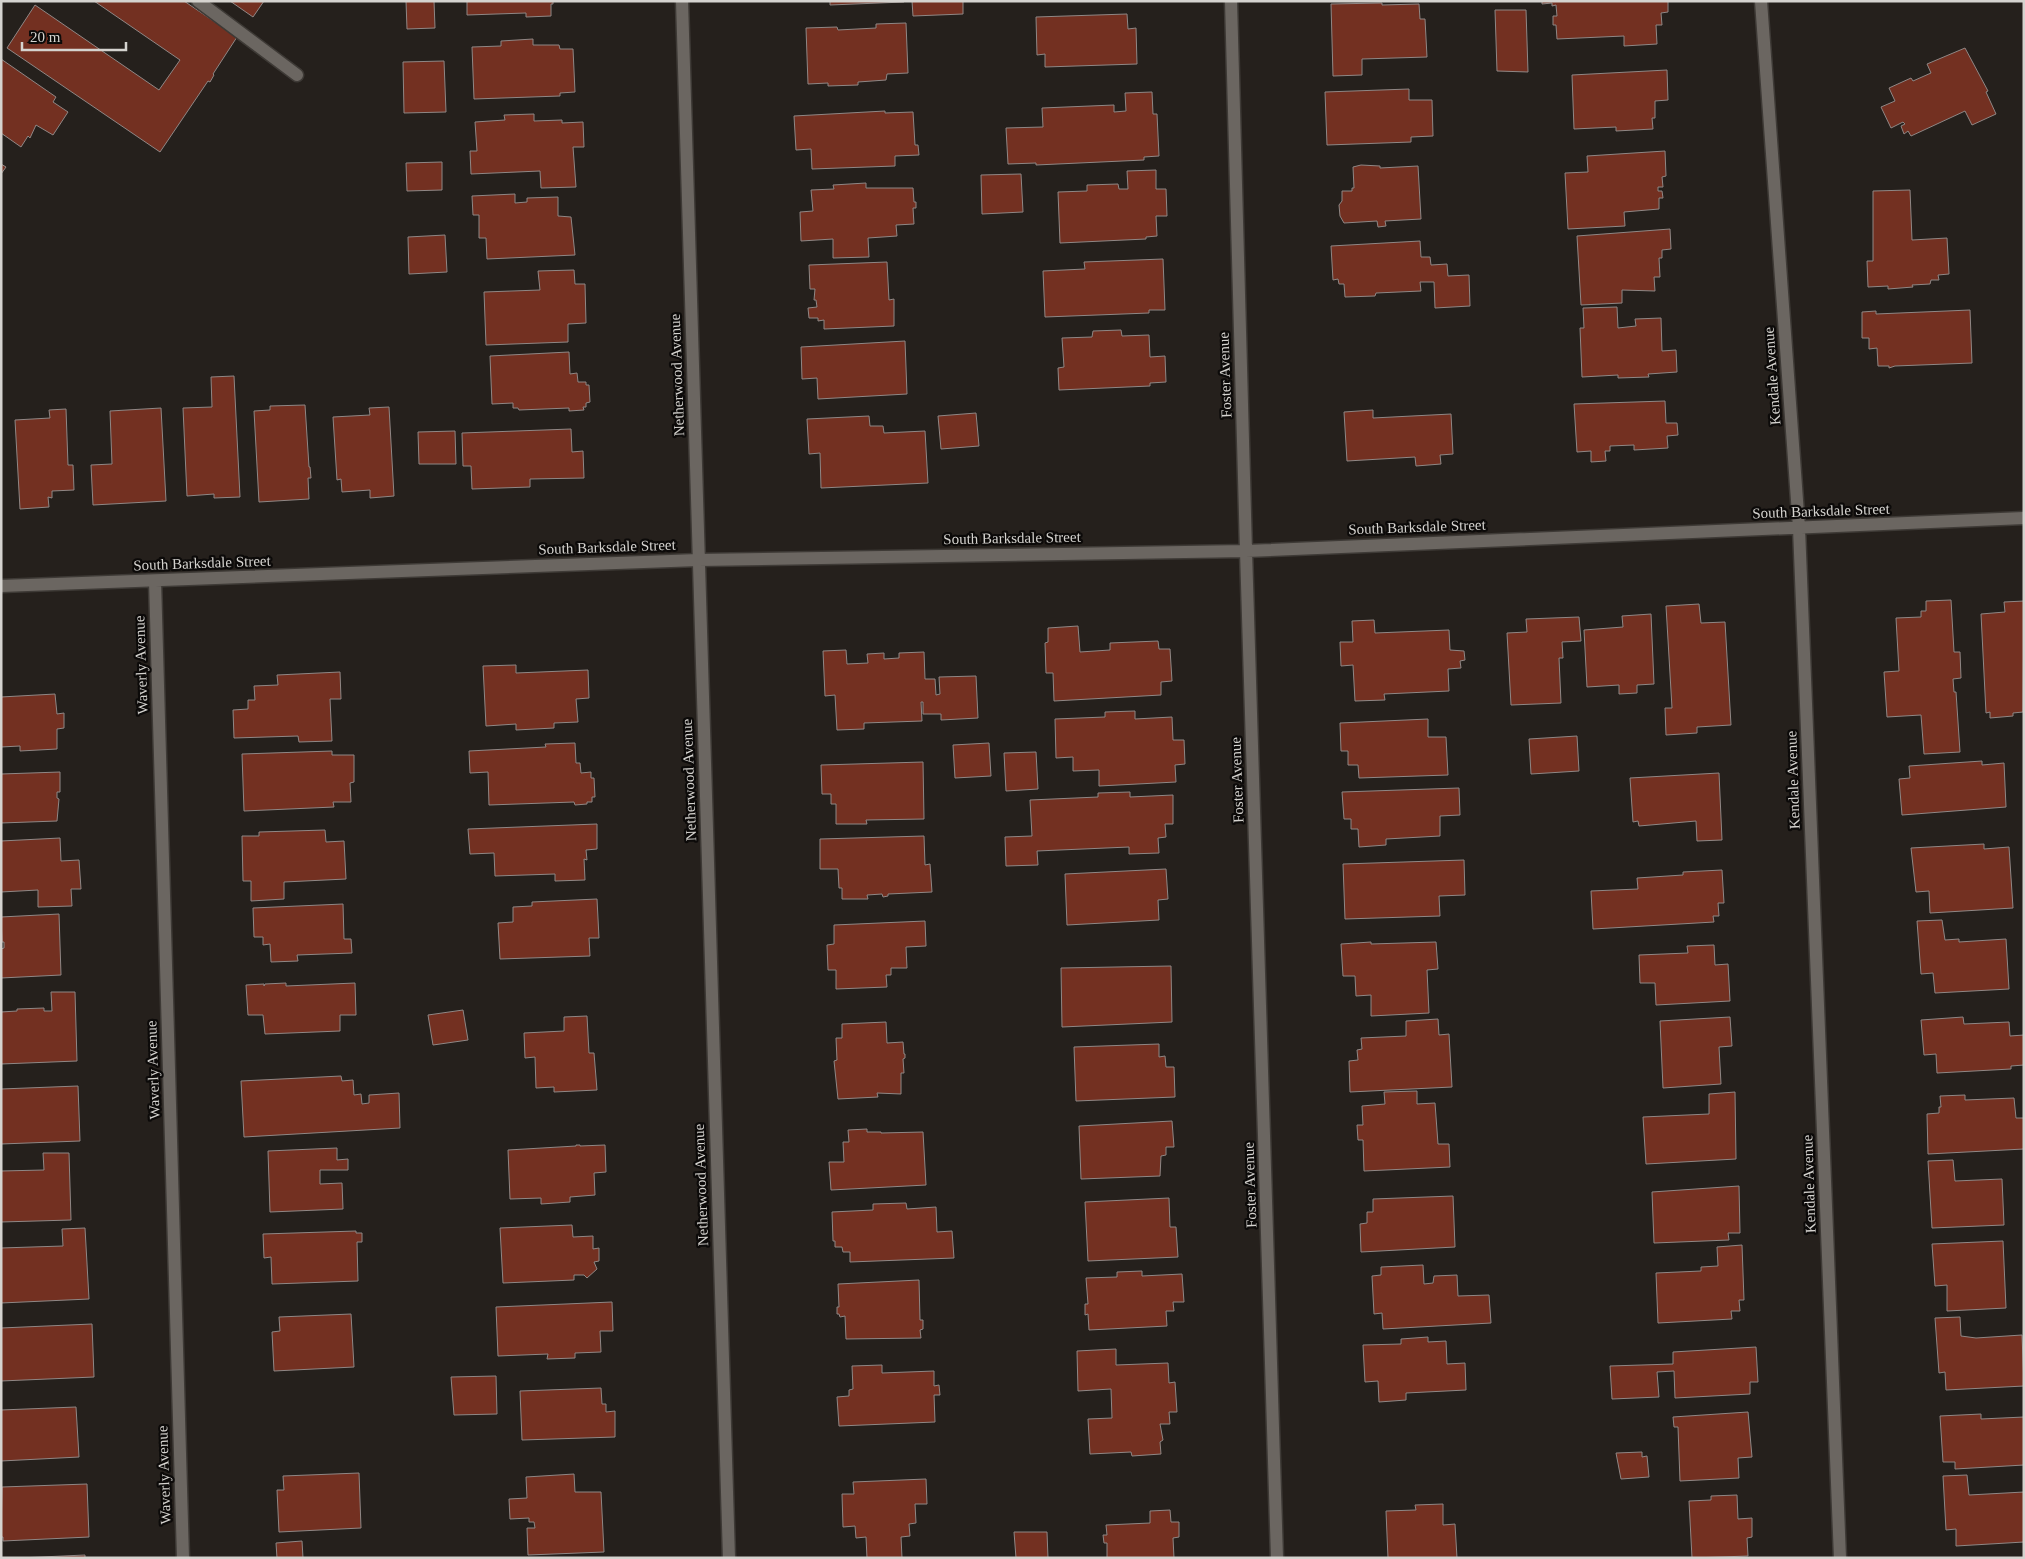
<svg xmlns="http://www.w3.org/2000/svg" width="2025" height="1559" font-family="'Times New Roman',serif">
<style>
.building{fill:#733021;stroke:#8f8785}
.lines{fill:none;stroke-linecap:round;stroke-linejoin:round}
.service-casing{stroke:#3e3a36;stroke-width:15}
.minor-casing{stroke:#3e3a36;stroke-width:15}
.service{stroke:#6b6661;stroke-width:12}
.minor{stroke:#6b6661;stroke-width:12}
.labels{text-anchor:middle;stroke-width:4.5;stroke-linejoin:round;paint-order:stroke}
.street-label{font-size:15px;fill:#d5d3cf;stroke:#0c0a09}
</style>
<rect width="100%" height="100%" fill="#25201c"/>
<path class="building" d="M94,1H184L237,37L213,74L214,75L210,82L208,81L160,152L7,48L35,5L159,90L180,60Z
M230,1H264L253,17Z
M406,1H434L435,28L407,29Z
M467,1H553V4H551V16L526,17V13L467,15Z
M830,1H904V2L830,5Z
M912,1H963V14L913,16Z
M1542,1H1668V12L1661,13L1662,25H1656L1657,44L1624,46V36L1557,39L1556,25H1553V16H1557L1556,5L1552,6V3L1542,4Z
M1382,3V5L1419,4L1420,19H1425L1427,57L1362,59V75L1333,76L1331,4Z
M1495,10H1526L1528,72L1497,71Z
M1127,14L1128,29L1136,28L1137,64L1045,67V54L1037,55L1036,17Z
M906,23L908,73L887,74L886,80L858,82V85L828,86V83L808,84L806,28L837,27L838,30L876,28V24Z
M533,39V45H559L560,49H573L575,92L560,93V96L474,99L472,47L501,46V41Z
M1965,48L1988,91L1986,92L1996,114L1972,125L1965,111L1911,136L1908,131L1904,134L1901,126L1905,124L1903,122L1891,128L1881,107L1895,101L1889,88L1911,78L1913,81L1931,73L1927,64Z
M1,59L56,97L53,102L68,112L53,135L36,125L30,138L28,136L21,147L1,133Z
M444,61L446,112L404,113L403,62Z
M1667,70L1668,100L1655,101V118H1652L1653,129L1616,131V127L1574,129L1572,75Z
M1409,89V100H1432L1433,136L1411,137V142L1327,145L1325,92Z
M1152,92L1153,114H1157L1159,156L1144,157V160L1036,165V163L1008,164L1006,128L1043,127L1042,108L1114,105V112L1126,111L1125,93Z
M885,111V113L913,112L915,145H918L919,155L895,156V166L812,169L811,149L796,150L794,116Z
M534,114V121L562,120V123L583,122L584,147H573L576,187L541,188L540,171L471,174L470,151H477L475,122L505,120L504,115Z
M1665,151L1666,176L1662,177L1663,187H1658V191H1662L1663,198H1659V209L1624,212L1625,226L1568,229L1565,173L1588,172L1587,156Z
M442,162V190L407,191L406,163Z
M1,164L6,167L1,174Z
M1361,165L1380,166V168L1418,166L1421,219L1385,221L1386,226L1378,227L1377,221L1344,223L1340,216L1339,205L1342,201V191H1352V188H1354L1353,167Z
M1156,170V189H1166L1167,216H1156L1157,236L1146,237V239L1060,243L1058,192L1087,191V185L1118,184L1119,189H1128L1127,171Z
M1021,174L1023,212L982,214L981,175Z
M866,183V188H913L914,202H916V208H913L914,224L896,225L897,236L868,238L869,257L833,258V239L801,241L800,212L813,211L811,190L834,189L833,185Z
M1910,190L1912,240L1947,238L1949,274L1938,275L1939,280H1931L1930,284L1912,285L1913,287L1888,289V286L1868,287L1867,261H1873V191Z
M515,194V203L527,202V198L558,197V216L571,217L575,255L487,259L486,238H479V215H473L472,196Z
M1670,229L1671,249L1662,250V258H1659L1660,277H1654L1655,291L1622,290V303L1581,305L1577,236Z
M445,235L447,272L409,274L408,237Z
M1420,241L1421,257H1430L1431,265L1447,264L1448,276L1469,275L1470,306L1435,308L1434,282H1420L1421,291L1376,293L1375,296L1345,297L1344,284H1339L1338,279L1333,280L1331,246Z
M1163,259L1165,310H1149V313L1045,317L1043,271L1085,269L1084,262Z
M887,262L889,300L894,299V326L824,329V320L818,321V318H809L808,308L817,307L816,300H814L815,289H810L809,265Z
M574,270L575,284H585L586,323L568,324V342L486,345L484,292L540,290L538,271Z
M1617,307L1618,328L1636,326L1635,319L1661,318L1662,351L1676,350L1677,372L1648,374L1649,377L1618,378V375L1582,377L1580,328H1584L1583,308Z
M1970,310L1972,363L1895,366L1889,368V366H1878L1877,348L1869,349V338H1862V312L1876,311V314Z
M1121,330L1122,336L1149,335L1150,357L1165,356L1166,382L1150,383V386L1059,390L1058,368L1064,367L1062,338L1092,337L1093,331Z
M905,341L907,394L818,399L817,378L802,379L801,347Z
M569,352L570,374L577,373L578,382H586V385H589L590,402L586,403V407H583L584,410L569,411V408L519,410L518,408H513V403L492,404L490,356Z
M234,376L240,497L214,498V494L187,496L183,408L212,407L211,377Z
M1665,401L1666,423H1677L1678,435L1667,436L1668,448L1634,450V445L1610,446V451H1605L1606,461L1591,462V451L1577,452L1574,404Z
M305,405L309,467H310L311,478H308L309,499L259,502L254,411L270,410V406Z
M389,407L394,496L370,498V490L342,492L341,479L337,480L333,417L370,415L369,408Z
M161,408L166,501L93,505L91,465L112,464L110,411Z
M66,409L68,465H73L74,490L52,491V498L48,497L49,507L20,509L15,420L50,418L49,410Z
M1373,410V418L1451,414L1453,454L1440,455L1441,464L1416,466L1415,457L1347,461L1344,412Z
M976,413L979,446L941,449L938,416Z
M869,416L870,426H883L884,433L925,431L928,483L821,488L820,453L809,454L807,419Z
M571,429L572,452L583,451L584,478L530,479V487L472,489L471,466H463L462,433Z
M455,431L456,464H419L418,432Z
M1951,600L1954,652H1960L1961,678L1953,679L1954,692H1956L1960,752L1924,754L1921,715L1887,717L1884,672L1899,671L1896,618L1921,617V611H1926V601Z
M2024,601L2023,712L2013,713V716L1990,718V712L1986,713L1981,614L2005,612L2004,602Z
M1699,604L1701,623L1725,622L1731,725L1697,727V733L1666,735L1665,708H1672L1666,606Z
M1651,614L1654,684L1637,685V693L1619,694V685L1587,687L1584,630L1623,627L1622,616Z
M1579,617L1581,641L1562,642L1563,658H1559L1561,703L1511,705L1507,633L1527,632L1526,619Z
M1374,620L1375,633L1449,630L1450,650L1464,651L1465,660L1460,661L1461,668L1448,669L1449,691L1384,694L1385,700L1355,701L1353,665L1341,666L1340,642H1353L1352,621Z
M1078,626L1080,652L1110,650V643L1158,641L1159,649H1170L1172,681L1161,682V695L1054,701L1053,673H1046L1045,643L1048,642V628Z
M846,650L847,664L868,663L867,654L884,653V659L899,658V653L924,652L925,679H935L936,695L940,694L939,677L976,676L978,718L941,720V714H923V702H921L922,721L864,723V729L837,730L835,695L825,696L823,651Z
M516,665V673L588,670L589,698L576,699L578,722L554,723V728L516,730V724L486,726L483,666Z
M340,672L341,699H330L332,741L299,742L298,736L234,738L233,710L248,709V700H255L254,686L278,685L277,675Z
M55,694L57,714L64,713V728L57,729V749L20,751V746L1,747V697Z
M1135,711V719L1172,717L1173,740H1184L1185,764L1175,765L1176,782L1099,786V770L1073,771V757L1056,758L1055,719L1105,717V712Z
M1428,719V737H1446L1448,775L1359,778L1358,765H1348V751H1341L1340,723Z
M1577,736L1579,771L1531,774L1529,739Z
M575,743L576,763H580L581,773L591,772V778H594L595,797H592V802H587V804L575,805L574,802L489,805L488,772L470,773L469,751L546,747L545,744Z
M989,743L991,776L955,778L953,745Z
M332,751V755H354V782L350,783L351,802H333L334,807L244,811L242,754Z
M1036,752L1038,789L1006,791L1004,753Z
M1982,761V765L2004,763L2006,807L1902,815L1899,779L1910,778L1909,766Z
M923,762L924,819L866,820L867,824H836V804H831V794H822L821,765Z
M60,772V792H57V798L59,799L57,821L1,823V774Z
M1719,773L1722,840L1697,841L1696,821L1639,826L1638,821L1633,822L1630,778Z
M1459,788L1460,815L1440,816V836L1386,839V845L1359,847L1358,829H1351V819H1344L1342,792Z
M1130,792V797L1173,795V824H1165L1166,837L1158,838L1159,853L1129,854V847L1037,851L1038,865L1006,866L1005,837L1032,836L1030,800L1098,797V793Z
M597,824V849L586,850L587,860L584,859L585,880L555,881V874L495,876L494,853L470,854L468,829Z
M325,830L326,842L344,841L346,879L284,882V899L251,901V881H243L242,836H259V832Z
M924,836L925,865L930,864L932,892L888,894V896L883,897L882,894L867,895L868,899H842V888H839L838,869H820V839Z
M60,838L61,861L79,860L81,889H71L72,906L38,907V890L1,892V841Z
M1984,844V849L2009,847L2013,908L1930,913L1929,891L1916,892L1911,848Z
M1464,860L1465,895L1439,896L1440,916L1345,919L1343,864Z
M1166,869L1168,899L1158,900L1159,920L1067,925L1065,874Z
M1722,870L1724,903H1718L1719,916H1713L1714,922L1593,929L1591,891L1638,889L1637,878L1683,875V872Z
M597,899L599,938H589L590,956L500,959L498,923L513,922V907L532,906V902Z
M343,904L344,939H351L352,953L297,955L298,961L271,962L270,944L263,945V937H254L253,908Z
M59,914L61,975L1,978V949L4,948V942H2L1,917Z
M1942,920L1945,940L1959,939V942L2006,939L2009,989L1935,993L1933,973L1921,974L1917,921Z
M925,921L926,946L906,947L907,968H891V975H886L887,987L836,989V970H828L827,945L834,944V925Z
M1371,942V944L1436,942L1438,969L1427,970L1429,1013L1371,1016V995L1356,996L1355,976H1343L1341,944Z
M1714,945L1715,965L1728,964L1730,1001L1656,1005L1655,983H1640L1639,955L1688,953L1687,946Z
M1171,966L1172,1022L1062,1027L1061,968Z
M286,983V986L355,983L356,1015H340V1031L265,1034L263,1015H248L246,985L264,984V986L265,984Z
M51,992H75L77,1061L1,1064V1012L17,1011V1009L44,1008V1011H52Z
M463,1010L468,1040L433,1045L428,1015Z
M587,1016L589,1053H594L597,1090L554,1092V1087L536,1088L535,1057L525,1058L524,1033L564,1031V1017Z
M1730,1017L1732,1046L1719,1047L1721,1084L1663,1088L1660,1021Z
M1963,1017L1964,1024L2009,1022L2010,1036L2024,1035V1065L2011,1066V1069L1937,1073L1936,1054L1924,1055L1921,1020Z
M1438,1019L1439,1035L1449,1034L1452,1087L1350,1092L1349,1061L1358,1060L1357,1050L1362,1049L1361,1038L1406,1036V1021Z
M886,1022L887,1043L903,1042L904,1054H905V1058L903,1059L904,1073H901V1094L877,1093L878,1097L838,1099L834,1061L837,1060L836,1038H842V1024Z
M1159,1044V1057L1165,1056L1166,1067H1174L1175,1097L1076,1101L1074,1047Z
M341,1076L342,1081L353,1080L354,1095L361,1094L362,1104L369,1103V1095L399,1093L400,1128L244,1137L241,1081Z
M78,1086L80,1141L1,1144V1089Z
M1417,1091V1104L1435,1103L1438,1144H1449L1450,1167L1364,1171L1363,1140H1358L1357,1125H1363L1362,1106L1385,1104L1384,1092Z
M1735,1092L1736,1159L1646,1164L1643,1117L1709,1114V1094Z
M1965,1095V1100L2014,1098L2016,1118H2024V1149L1928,1154L1927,1114L1939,1113V1107H1941L1940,1096Z
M1172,1121L1174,1147H1166V1155L1161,1156L1160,1176L1081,1179L1079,1126Z
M867,1129V1132H881V1133L923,1132L926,1185L831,1190L829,1162H844L843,1142H849L848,1130Z
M576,1145H580V1146L605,1145L606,1172L594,1173L595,1195L570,1197V1202L541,1204V1198L510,1199L508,1150L576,1146Z
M337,1148V1160L348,1159V1170H320V1184L342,1183L343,1209L270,1212L268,1151Z
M43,1153H69L71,1220L1,1222V1171L44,1170Z
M1953,1160L1955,1181L2002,1179L2004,1225L1932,1228L1928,1161Z
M1739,1186L1740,1233H1728L1729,1240L1654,1243L1652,1192Z
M1453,1196L1455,1247L1361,1252L1360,1224L1367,1223V1212H1373V1199Z
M1169,1198L1170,1227H1176L1178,1257L1088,1261L1085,1202Z
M906,1203L907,1209L936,1207L937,1232L952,1231L954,1258L850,1262V1252H843L842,1247H835V1241H833L832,1212L873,1210V1204Z
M572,1225L573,1237L593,1236V1249L599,1248V1261L594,1262L597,1269L587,1278L584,1275H574V1280L503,1283L500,1228Z
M85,1228L89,1299L1,1303V1248L63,1246L62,1229Z
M356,1231V1233H362V1242H357L358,1281L272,1284L271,1257L264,1258L263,1234Z
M2003,1241L2006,1308L1947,1311V1285L1935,1286L1932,1244Z
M1742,1245L1744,1300H1739L1740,1311H1731L1732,1319L1658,1323L1656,1273L1701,1271V1267L1718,1266L1717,1247Z
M1423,1265L1424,1284L1433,1283L1434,1276L1457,1275L1458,1296L1489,1295L1491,1323L1383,1329L1382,1313L1374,1314L1372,1276L1381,1275V1267Z
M1142,1271V1276L1182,1274L1184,1302H1173L1174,1311H1166L1167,1326L1089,1330L1088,1314L1085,1315V1304H1088L1086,1278L1117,1277V1272Z
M919,1280L920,1320H923V1329L920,1330L921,1338L846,1339L845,1316L840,1317L839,1314H837V1307H839L838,1284Z
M612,1302L613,1331H600L601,1352L575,1353V1358L547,1359L548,1354L498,1356L496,1307Z
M351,1314L354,1367L274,1371L272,1332L280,1331L279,1317Z
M1960,1317L1961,1336L1976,1338L2022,1335L2024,1386L1946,1390L1945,1372L1939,1373L1935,1318Z
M92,1324L94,1377L1,1381V1328Z
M1428,1337V1342L1446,1341L1447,1364L1465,1363L1466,1390L1406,1393V1400L1379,1402L1378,1381L1365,1382L1363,1345L1401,1344V1339Z
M1756,1347L1758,1382H1750V1394L1675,1398L1674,1371L1657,1372L1659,1397L1612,1399L1610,1366L1673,1364V1352Z
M1116,1349V1365L1168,1363L1169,1383L1175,1382L1177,1412H1169L1170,1424H1160L1163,1440L1160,1442L1161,1454L1132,1456L1131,1452L1090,1454L1088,1419L1112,1418L1111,1389L1078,1391L1077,1351Z
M882,1365V1373L934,1371V1386L939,1385L940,1395H934L935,1422L839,1426L837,1397L849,1396V1390L853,1389L852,1366Z
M496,1376L497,1414L454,1415L451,1377Z
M601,1388L602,1404H606V1412L615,1411V1437L522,1440L520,1391Z
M76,1407L79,1457L1,1461V1410Z
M1748,1412L1752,1457L1738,1458L1739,1478L1680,1481L1678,1427H1674L1673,1417Z
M1981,1414V1419L2024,1417V1465L1955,1469V1462H1943L1940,1416Z
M1642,1452V1457L1647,1456L1649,1477L1621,1479L1616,1453Z
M359,1473L361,1528L279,1532L277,1490H284L283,1476Z
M574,1474L575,1492H601L604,1552L528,1555L527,1528H535L534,1522H529V1518L510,1519L509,1499L527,1498L526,1477Z
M1967,1475L1969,1495L2024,1492V1542L1956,1546V1529L1946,1530L1943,1476Z
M926,1479L927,1504H915L916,1523L909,1524L910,1536L901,1537L902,1558H867L866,1537L856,1538L855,1526L843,1527L842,1494H854L853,1482Z
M87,1484L89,1537L3,1541V1537H1L2,1487Z
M1737,1495L1738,1519L1752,1518V1537L1747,1538L1748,1556L1692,1558L1689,1501L1711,1500V1496Z
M1443,1504V1525L1455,1524L1457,1558H1388L1386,1511L1416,1510L1415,1505Z
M1170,1510L1171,1522H1179V1537L1173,1538L1174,1558H1107V1543H1104L1103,1535H1107L1106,1525L1150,1523V1511Z
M1014,1532H1047L1048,1558H1016Z
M302,1541L303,1558H277L276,1543Z
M85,1555V1558H19Z"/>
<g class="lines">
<g class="service-casing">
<path id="service" d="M198,1L297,75"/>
</g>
<g class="minor-casing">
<path id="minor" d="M682,1L729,1558
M1231,1L1246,551L1277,1558
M1761,1L1799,528L1840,1558
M155,581L183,1558
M1,586L698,560L1246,551L2024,518"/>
</g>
<use href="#service" class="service"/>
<use href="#minor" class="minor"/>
</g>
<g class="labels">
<g class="street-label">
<text transform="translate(677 375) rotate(-92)" y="5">Netherwood Avenue</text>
<text transform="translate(1225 375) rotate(-92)" y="5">Foster Avenue</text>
<text transform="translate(1772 376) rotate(-94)" y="5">Kendale Avenue</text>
<text transform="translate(1821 511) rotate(-2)" y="5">South Barksdale Street</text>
<text transform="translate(1417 527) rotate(-2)" y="5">South Barksdale Street</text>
<text transform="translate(1012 538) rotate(-1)" y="5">South Barksdale Street</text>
<text transform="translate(607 547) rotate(-2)" y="5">South Barksdale Street</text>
<text transform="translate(202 563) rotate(-2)" y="5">South Barksdale Street</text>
<text transform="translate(141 665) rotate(-92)" y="5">Waverly Avenue</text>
<text transform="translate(689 780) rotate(-92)" y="5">Netherwood Avenue</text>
<text transform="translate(1237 780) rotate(-92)" y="5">Foster Avenue</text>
<text transform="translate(1793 780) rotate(-92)" y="5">Kendale Avenue</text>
<text transform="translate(153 1070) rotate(-92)" y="5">Waverly Avenue</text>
<text transform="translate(1809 1184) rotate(-92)" y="5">Kendale Avenue</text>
<text transform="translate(701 1185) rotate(-92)" y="5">Netherwood Avenue</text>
<text transform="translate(1250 1185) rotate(-92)" y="5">Foster Avenue</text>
<text transform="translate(164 1475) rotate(-92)" y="5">Waverly Avenue</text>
</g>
</g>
<rect width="2025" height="1559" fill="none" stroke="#d5d3cf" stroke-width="5"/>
<path d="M22 42v8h104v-8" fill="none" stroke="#d5d3cf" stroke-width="2.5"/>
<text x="30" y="42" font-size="15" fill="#d5d3cf" stroke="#0c0a09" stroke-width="4" paint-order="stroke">20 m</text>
</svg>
